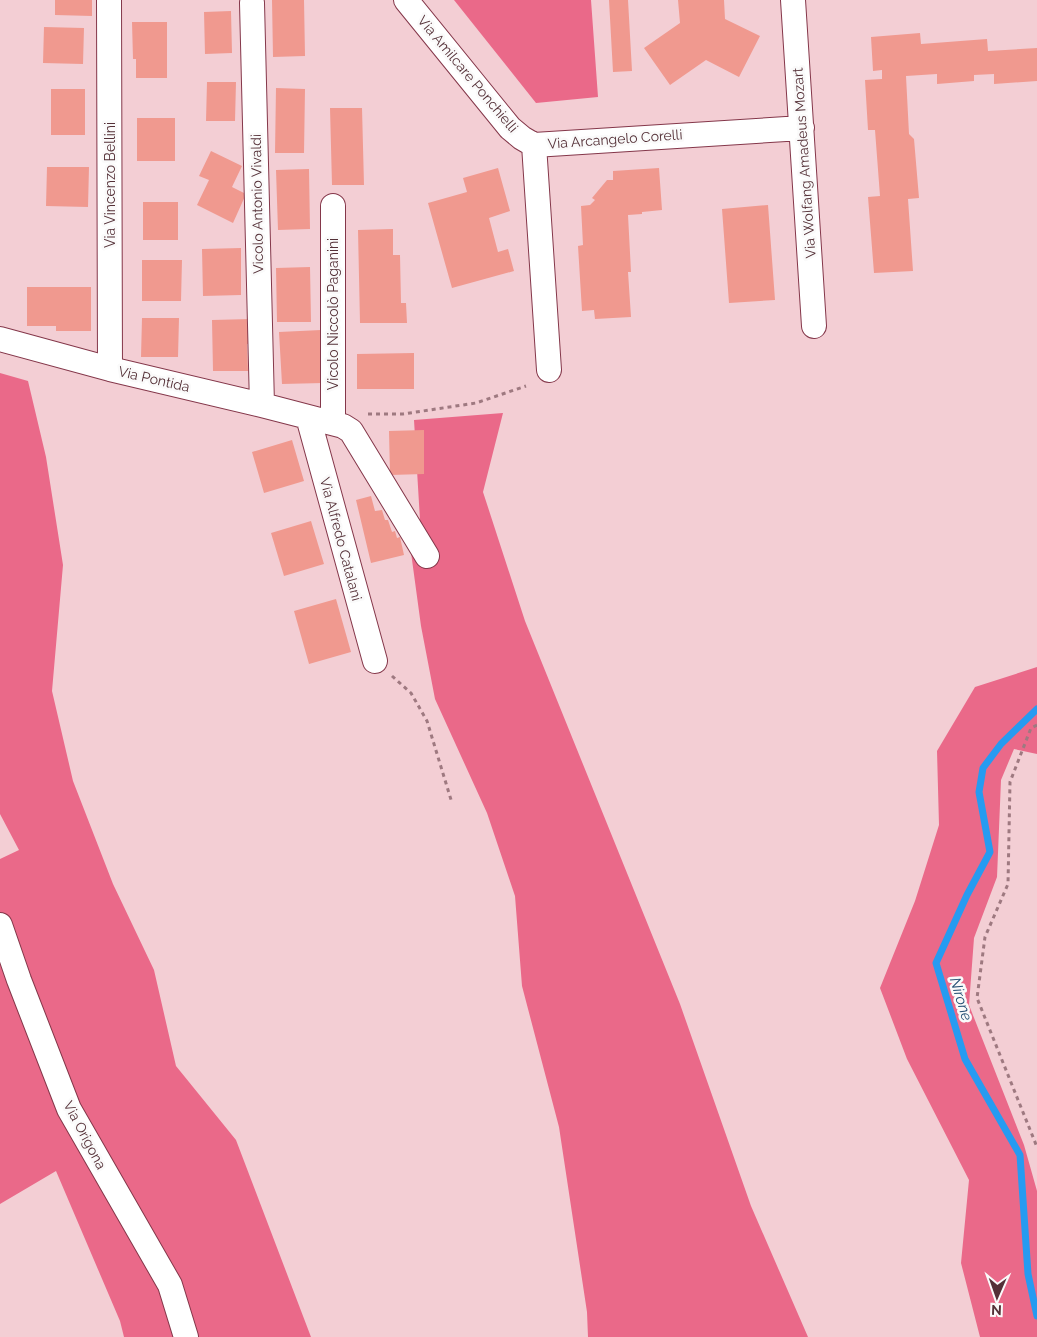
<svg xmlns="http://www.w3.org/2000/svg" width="1037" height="1337" font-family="Raleway,sans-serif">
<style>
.forest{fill:#ea6989}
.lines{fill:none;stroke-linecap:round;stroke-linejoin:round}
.stream{stroke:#269bf1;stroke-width:7}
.building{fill:#f0998f}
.minor-casing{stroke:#84374a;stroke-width:26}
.path{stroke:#9e7980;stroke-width:3;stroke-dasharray:4 4;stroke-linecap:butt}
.minor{stroke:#fff;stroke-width:24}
.labels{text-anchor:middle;stroke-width:5;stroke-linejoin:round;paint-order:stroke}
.street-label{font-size:14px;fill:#543037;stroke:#fafafa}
.water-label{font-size:15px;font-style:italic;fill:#275175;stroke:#fafafa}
</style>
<rect width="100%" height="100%" fill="#f3ced4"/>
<path class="forest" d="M454,0H591L598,97L536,103Z
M0,373L28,381L46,457L63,565L52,691L73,781L113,884L154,970L176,1066L236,1140L311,1337H124L120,1321L56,1171L0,1204V859L19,850L0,814Z
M503,413L483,492L525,621L680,1004L751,1206L808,1337H588L587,1312L559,1127L522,986L515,896L487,813L435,699L421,626L407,523L420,520L414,420Z
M1037,667V754L1014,749L1001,780L997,877L974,938L969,1005L1024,1145L1037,1191V1337H980L961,1263L969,1180L907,1059L880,988L915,901L939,825L937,751L975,687Z"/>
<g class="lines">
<path class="stream" d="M1037,709L1001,744L983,768L979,792L990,852L967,895L936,963L965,1059L1020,1155L1028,1274L1037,1316"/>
</g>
<path class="building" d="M55,0H92V16L55,15Z
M272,0H304L305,56L273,57Z
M609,0H628L632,71L613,72Z
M678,0H724L725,19L760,36L739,77L706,60L670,85L644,48L680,23Z
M231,11L232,53L205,54L204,12Z
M132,22H167V78H136V59H133Z
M44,27L84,28L83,64L43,63Z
M920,33L921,44L987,39L988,51L1037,48V81L994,84V74L974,75V81L937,84V74L906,76L909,134L914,139L919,198L908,199L913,271L874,273L868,197L880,196L875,130H868L865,80L882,79V70L873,71L871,37Z
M207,82H236L235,121H206Z
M276,88L305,89L304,153H275Z
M51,89H85V135H51Z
M330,108H362L364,185H332Z
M137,118H175V161H137Z
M211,151L242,166L232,187L246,194L233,223L197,205L209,180L199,176Z
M47,167H89L88,207L46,206Z
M498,168L510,211L489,218L498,252L508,249L514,271L452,288L428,203L467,192L463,178Z
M659,168L662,210L642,212V214L628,215L631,272H628L631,317L595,319L594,310L582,311L578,246L583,245L581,206L590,205L595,200L592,198L607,180H613V171Z
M309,169L310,229L278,230L276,170Z
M143,202H178V240H143Z
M768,205L775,300L729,303L722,209Z
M393,229V255H400L401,303H406L407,323H360L358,230Z
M241,248V295L203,296L202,249Z
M142,260H182L181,301H142Z
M310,267L311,322H277L276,268Z
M27,287H91V331H56V326H27Z
M142,318H179L178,357H141Z
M251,319V344H247L248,371H213L212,320Z
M321,330L323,383L282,384L279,332Z
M414,353V389H357V354Z
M424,430V474L390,475L389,431Z
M292,440L304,481L264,493L252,452Z
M371,496L375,511L382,510L385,520H388L392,532L395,531L397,538L400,537L404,555L371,563L356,500Z
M311,521L324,564L284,576L271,533Z
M336,599L351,652L309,664L294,611Z"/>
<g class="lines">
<g class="minor-casing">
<path id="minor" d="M109,0L110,369
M406,0L510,128L522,138L534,145
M793,0L814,326
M252,3L262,405
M534,145L802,128
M534,145L549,370
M0,339L110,369L262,405L343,426L351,431L427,556
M308,417L375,661
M333,422V206
M0,925L19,980L69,1109L170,1285L186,1337"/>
</g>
<path class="path" d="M368,414H403L476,403L526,386
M392,676L411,693L427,721L452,803
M1037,725L1031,728L1010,782L1008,884L985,937L977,998L1037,1147"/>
<use href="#minor" class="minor"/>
</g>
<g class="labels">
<g class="street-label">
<text transform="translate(468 74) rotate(50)" y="5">Via Amilcare Ponchielli</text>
<text transform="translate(615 139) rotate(-4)" y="5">Via Arcangelo Corelli</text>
<text transform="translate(804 163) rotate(-94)" y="5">Via Wolfang Amadeus Mozart</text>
<text transform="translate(110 185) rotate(-90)" y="5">Via Vincenzo Bellini</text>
<text transform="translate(257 204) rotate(-91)" y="5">Vicolo Antonio Vivaldi</text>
<text transform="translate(333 314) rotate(-90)" y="5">Vicolo Niccolò Paganini</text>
<text transform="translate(154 379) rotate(13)" y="5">Via Pontida</text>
<text transform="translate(341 539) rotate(75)" y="5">Via Alfredo Catalani</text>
<text transform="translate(85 1135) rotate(62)" y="5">Via Origona</text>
</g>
<g class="water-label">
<text transform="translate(961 999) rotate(73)" y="5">Nirone</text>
</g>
</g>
<g transform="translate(997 1297) rotate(182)" stroke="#fafafa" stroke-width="4" paint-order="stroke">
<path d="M0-4L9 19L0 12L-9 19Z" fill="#543037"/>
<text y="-8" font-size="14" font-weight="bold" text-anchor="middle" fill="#543037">N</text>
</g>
</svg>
